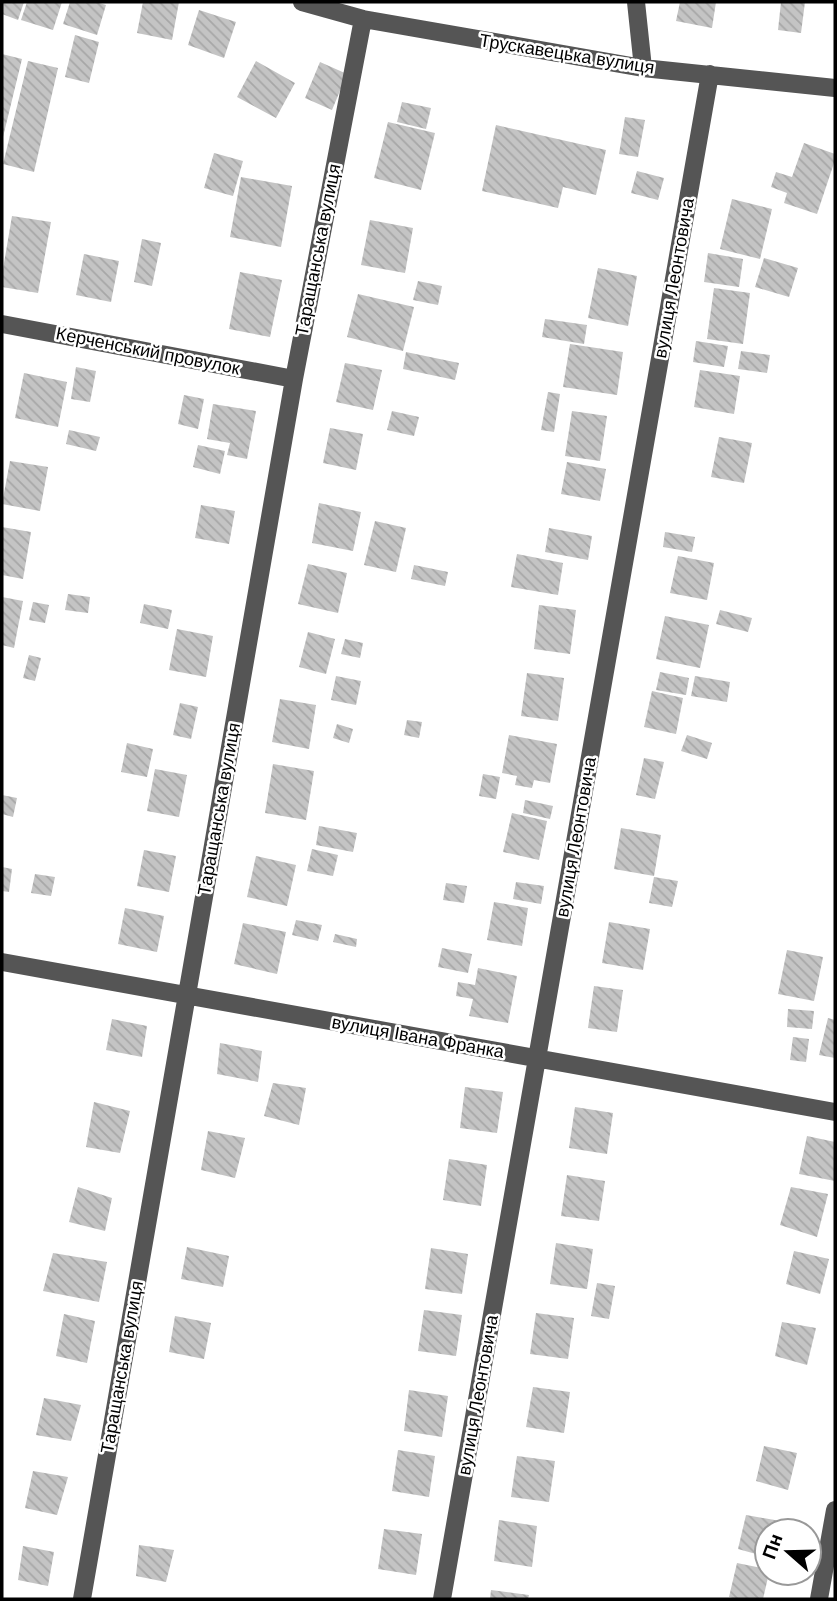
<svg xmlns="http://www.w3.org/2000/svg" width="837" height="1601" font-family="Helvetica,sans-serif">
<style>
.building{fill:url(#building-back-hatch)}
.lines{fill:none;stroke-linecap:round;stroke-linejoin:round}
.minor{stroke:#555;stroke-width:18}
.labels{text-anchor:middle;stroke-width:5;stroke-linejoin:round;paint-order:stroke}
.street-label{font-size:18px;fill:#000;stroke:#fff}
</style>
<defs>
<pattern id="building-back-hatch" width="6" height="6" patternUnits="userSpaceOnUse" patternTransform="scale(1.75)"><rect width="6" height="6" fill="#c4c4c4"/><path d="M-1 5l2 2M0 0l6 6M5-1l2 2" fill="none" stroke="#a7a7a7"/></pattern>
</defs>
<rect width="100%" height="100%" fill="#fff"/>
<path class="building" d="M3,2H24L18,20L2,14Z
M27,2H62L53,30L21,20Z
M70,2H96L106,5L97,35L63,24Z
M143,2H179L172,40L137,33Z
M680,2H716L712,28L676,21Z
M781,2H805L801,33L778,30Z
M199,10L236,22L224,58L188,45Z
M75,35L99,42L89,83L65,77Z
M2,54L22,59L3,137H2Z
M28,61L58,68L34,172L3,164Z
M256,61L295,83L276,118L237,97Z
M320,62L347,74L332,110L305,98Z
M402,102L431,108L426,129L397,122Z
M625,117L645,120L638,157L619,154Z
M388,122L435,133L421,190L374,178Z
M496,125L606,150L596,195L563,187L558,208L482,191Z
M804,143L835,154V160L817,214L784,203L787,193L771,187L776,172L792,177Z
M214,153L243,161L233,196L204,188Z
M637,171L664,178L658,200L631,193Z
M241,177L292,186L281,247L230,237Z
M732,199L772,209L760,259L720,249Z
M12,216L51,222L38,293L2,287V275Z
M370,220L413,228L405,273L361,265Z
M142,239L161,243L152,286L134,282Z
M708,253L743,259L739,287L704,282Z
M84,254L119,261L111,302L76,295Z
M764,258L798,268L789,297L755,287Z
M598,268L637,276L628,326L588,318Z
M240,272L282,280L270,337L229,329Z
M418,281L442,286L438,305L413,300Z
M714,288L750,293L743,344L707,339Z
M358,294L414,307L403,351L347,337Z
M545,319L587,325L584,344L542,337Z
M696,341L728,346L724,367L693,362Z
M570,344L623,352L617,395L563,387Z
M741,351L770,355L767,373L738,369Z
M406,352L459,363L455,380L403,369Z
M345,363L382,370L373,410L336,402Z
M76,367L96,371L90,402L71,399Z
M700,370L740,376L734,414L694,407Z
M24,373L67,382L58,427L15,418Z
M548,392L560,394L554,432L541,430Z
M184,395L204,399L198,429L178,424Z
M213,404L256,411L247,459L227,455L230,443L207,439Z
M392,411L419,417L414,436L387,430Z
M572,411L607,416L600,461L565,456Z
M330,428L363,434L356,470L323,463Z
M69,430L100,437L96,451L66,444Z
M719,437L752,443L744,483L711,477Z
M198,445L225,451L220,474L193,467Z
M10,461L48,467L40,511L2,504Z
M567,462L606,469L600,501L561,494Z
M319,503L361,512L353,551L312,543Z
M201,505L235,511L229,544L195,538Z
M375,521L406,528L396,572L364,565Z
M2,527L31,532L23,579L2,575Z
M549,528L592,536L588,560L545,552Z
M665,532L695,537L692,552L663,547Z
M517,554L563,563L558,595L511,587Z
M678,556L714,563L707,600L670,593Z
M308,564L347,573L338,613L298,604Z
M414,565L448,572L445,586L411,579Z
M68,594L90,597L88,613L65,610Z
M2,597L23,601L14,648L2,645Z
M33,602L49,605L45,623L29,620Z
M144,604L172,610L168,629L140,623Z
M539,605L576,610L570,654L534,649Z
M720,610L752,618L748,632L716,624Z
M665,616L709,625L700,668L656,659Z
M177,629L213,636L206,677L169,670Z
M308,632L335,639L326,674L299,667Z
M345,639L363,643L360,658L341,654Z
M29,655L41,658L35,681L23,678Z
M660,672L689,678L686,695L656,690Z
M527,673L564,678L558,721L521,716Z
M336,676L361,681L356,705L331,700Z
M695,676L730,682L727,702L691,696Z
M652,691L683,698L676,734L644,727Z
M280,699L316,705L309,749L272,742Z
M180,703L198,707L191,739L173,735Z
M407,720L422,722L419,738L404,735Z
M337,724L353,729L349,743L333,738Z
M509,735L557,744L550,783L534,780L532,788L515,785L517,776L502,773Z
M687,735L712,743L707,759L681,751Z
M127,743L153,749L147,777L121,772Z
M644,758L664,762L655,799L636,795Z
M273,764L314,771L306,820L265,813Z
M155,769L187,775L179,817L147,811Z
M483,774L500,777L496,799L479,796Z
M2,795L17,798L13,817L2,814Z
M525,800L553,806L550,819L523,813Z
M512,813L547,821L539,860L503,852Z
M319,826L357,833L353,852L316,845Z
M621,828L661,835L654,876L614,869Z
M312,849L338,855L333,876L307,871Z
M144,850L176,856L169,892L137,886Z
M256,856L296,865L287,906L247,897Z
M2,867L12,869L9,892L2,891Z
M35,874L55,877L51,896L31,893Z
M654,877L678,881L672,907L649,903Z
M516,882L544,886L541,904L513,899Z
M446,883L467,886L464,903L443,900Z
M494,902L528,908L522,946L487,940Z
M125,908L164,916L157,952L118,944Z
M296,920L322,925L318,941L292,935Z
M609,922L650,929L643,970L602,963Z
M243,923L286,932L277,974L234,964Z
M335,934L357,939L356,947L333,942Z
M442,948L472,954L468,973L438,967Z
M787,950L823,957L814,1001L778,994Z
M478,968L517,976L508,1023L469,1016L473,999L456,996L458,982L475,985Z
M594,986L623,990L617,1032L588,1028Z
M788,1009L814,1011L812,1029L787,1027Z
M828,1018L835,1020V1058L819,1055Z
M112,1019L147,1026L142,1057L106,1050Z
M793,1037L809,1039L806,1062L790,1060Z
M220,1043L262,1051L258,1082L217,1074Z
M273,1083L306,1088L299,1125L264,1116Z
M465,1087L503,1092L497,1133L460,1128Z
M94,1102L130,1111L120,1153L86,1147Z
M575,1107L613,1113L607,1154L569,1148Z
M208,1131L245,1138L235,1178L201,1170Z
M807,1136L835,1142V1181L799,1174Z
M449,1159L487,1165L481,1206L443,1200Z
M567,1175L605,1181L599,1221L561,1216Z
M78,1187L112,1198L105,1231L69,1222Z
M791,1187L828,1194L817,1237L780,1225Z
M556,1243L593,1249L587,1289L550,1284Z
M187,1247L229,1256L223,1287L181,1279Z
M431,1248L468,1254L462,1294L425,1289Z
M794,1251L829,1259L820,1294L786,1284Z
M53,1253L107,1262L99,1302L43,1291Z
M597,1283L615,1286L609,1319L591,1316Z
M424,1310L462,1315L456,1356L418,1351Z
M536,1313L574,1318L568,1359L530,1354Z
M64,1314L95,1321L87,1363L56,1356Z
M175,1316L211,1323L204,1359L169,1352Z
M782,1322L816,1328L807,1365L775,1356Z
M533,1387L570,1392L564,1433L526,1427Z
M409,1390L448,1396L442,1437L404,1431Z
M44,1398L81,1405L71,1441L36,1435Z
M764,1446L797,1453L788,1490L756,1481Z
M398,1450L435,1456L429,1497L392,1491Z
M517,1456L555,1461L549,1502L511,1497Z
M33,1471L68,1477L57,1515L25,1508Z
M746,1515L780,1521L778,1531H767V1557L738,1549Z
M499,1520L537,1526L532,1567L494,1561Z
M384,1529L422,1534L416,1575L378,1569Z
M139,1545L174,1550L166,1582L136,1576Z
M23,1546L54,1552L48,1586L18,1580Z
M737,1563L767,1569V1573H769L763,1599H736L729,1597Z
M491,1590L529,1595L528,1599H490Z"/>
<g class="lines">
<path class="minor" d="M302,2L363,19L643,68L835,88
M636,2L643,68
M2,324L294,379
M2,962L835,1112
M82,1599L294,379L363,19
M442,1599L710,74
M819,1599L835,1510"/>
</g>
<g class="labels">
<g class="street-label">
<text transform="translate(567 54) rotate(9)" y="6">Трускавецька вулиця</text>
<text transform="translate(318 250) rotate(-79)" y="6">Таращанська вулиця</text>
<text transform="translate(674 278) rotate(-80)" y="6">вулиця Леонтовича</text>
<text transform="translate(148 351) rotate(11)" y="6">Керченський провулок</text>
<text transform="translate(219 809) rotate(-80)" y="6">Таращанська вулиця</text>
<text transform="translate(576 837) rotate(-80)" y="6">вулиця Леонтовича</text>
<text transform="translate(418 1037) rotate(10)" y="6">вулиця Івана Франка</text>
<text transform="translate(122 1367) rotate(-80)" y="6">Таращанська вулиця</text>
<text transform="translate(478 1395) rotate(-80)" y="6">вулиця Леонтовича</text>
</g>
</g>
<rect width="837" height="1601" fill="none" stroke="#000000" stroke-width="7"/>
<g transform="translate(788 1552) rotate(290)"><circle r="33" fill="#ffffff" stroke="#999999" stroke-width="2"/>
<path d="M0-5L12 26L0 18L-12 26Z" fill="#000000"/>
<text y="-10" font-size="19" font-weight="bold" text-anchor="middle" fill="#000000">Пн</text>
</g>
</svg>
